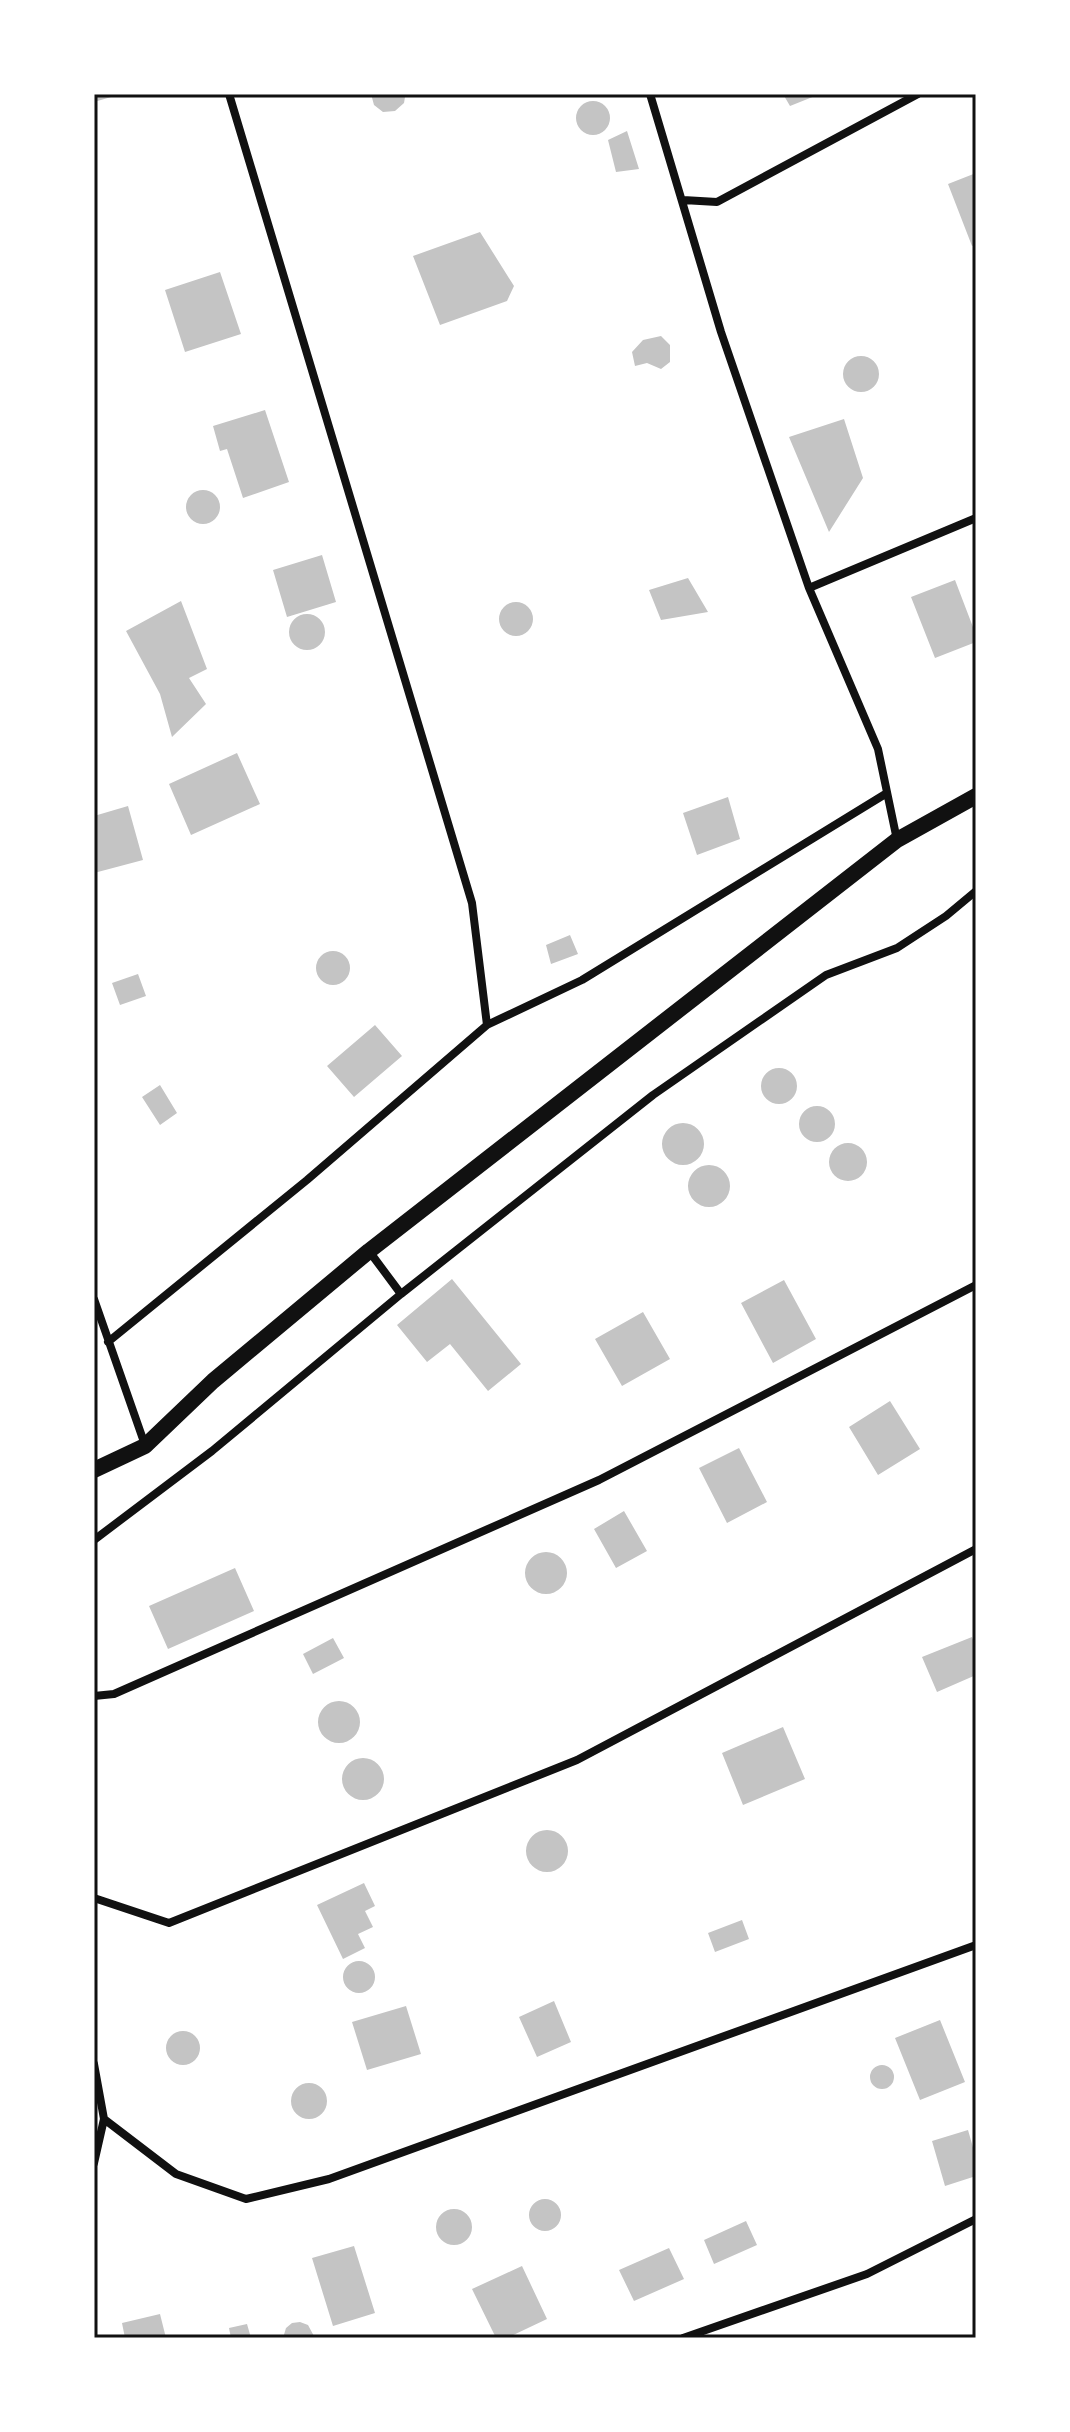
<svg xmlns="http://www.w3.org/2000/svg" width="1070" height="2432" font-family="'PT Sans',sans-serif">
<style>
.building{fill:#c4c4c4}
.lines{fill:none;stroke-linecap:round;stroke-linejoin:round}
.minor{stroke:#111;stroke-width:8}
.secondary{stroke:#111;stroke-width:16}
.neatline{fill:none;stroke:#111;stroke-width:3}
</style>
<rect width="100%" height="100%" fill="#fff"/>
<path class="building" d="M94,94H118V95L94,102Z
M371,94H405V97L404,103L395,111L383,112L374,105Z
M783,94H820L790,106Z
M576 118a17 17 0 1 1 34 0a17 17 0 1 1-34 0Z
M627,131L639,169L616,172L608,140Z
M976,173V244L972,246L948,184Z
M480,232L514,286L507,301L440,325L413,256Z
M220,272L241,334L185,352L165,290Z
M661,336L670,345V362L661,369L647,363L635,366L632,352L643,340Z
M843 374a18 18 0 1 1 36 0a18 18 0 1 1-36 0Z
M265,410L289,482L243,498L227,449L220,451L213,426Z
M844,419L863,478L829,532L789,437Z
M186 507a17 17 0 1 1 34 0a17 17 0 1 1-34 0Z
M322,555L336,602L287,617L273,570Z
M688,578L708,612L661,620L649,590Z
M955,580L976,635V642L935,658L911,597Z
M181,601L207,669L189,678L206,704L172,737L160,694L126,631Z
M499 619a17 17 0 1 1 34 0a17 17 0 1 1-34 0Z
M289 632a18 18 0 1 1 36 0a18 18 0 1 1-36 0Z
M237,753L260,804L191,835L169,784Z
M728,797L740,839L697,855L683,813Z
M128,806L143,860L94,873V816Z
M570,935L578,954L551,964L546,945Z
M316 968a17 17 0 1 1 34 0a17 17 0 1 1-34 0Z
M138,974L146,996L120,1005L112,983Z
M375,1025L402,1056L354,1097L327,1066Z
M761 1086a18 18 0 1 1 36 0a18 18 0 1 1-36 0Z
M160,1085L177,1113L160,1125L142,1097Z
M799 1124a18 18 0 1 1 36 0a18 18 0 1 1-36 0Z
M662 1144a21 21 0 1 1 42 0a21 21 0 1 1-42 0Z
M829 1162a19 19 0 1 1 38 0a19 19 0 1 1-38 0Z
M688 1186a21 21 0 1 1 42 0a21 21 0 1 1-42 0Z
M452,1279L521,1364L488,1391L450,1344L427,1362L397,1325Z
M784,1280L816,1339L773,1363L741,1303Z
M643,1312L670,1359L622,1386L595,1339Z
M890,1401L920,1449L878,1475L849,1427Z
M739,1448L767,1502L727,1523L699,1468Z
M624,1511L647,1551L616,1568L594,1529Z
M525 1573a21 21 0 1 1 42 0a21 21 0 1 1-42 0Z
M235,1568L254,1611L168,1649L149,1606Z
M972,1637L976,1647V1675L937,1692L922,1657Z
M333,1638L344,1658L313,1674L303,1654Z
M318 1722a21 21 0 1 1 42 0a21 21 0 1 1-42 0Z
M783,1727L805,1779L743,1805L722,1753Z
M342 1779a21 21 0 1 1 42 0a21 21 0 1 1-42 0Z
M526 1851a21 21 0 1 1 42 0a21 21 0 1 1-42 0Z
M364,1883L375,1906L365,1911L373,1927L358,1934L365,1948L343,1959L317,1905Z
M742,1920L749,1939L715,1952L708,1933Z
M343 1977a16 16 0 1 1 32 0a16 16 0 1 1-32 0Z
M554,2001L571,2042L537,2057L519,2017Z
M406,2006L421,2054L367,2070L352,2022Z
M940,2020L965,2082L920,2100L895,2038Z
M166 2048a17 17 0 1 1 34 0a17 17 0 1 1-34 0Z
M870 2077a12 12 0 1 1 24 0a12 12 0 1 1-24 0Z
M291 2101a18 18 0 1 1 36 0a18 18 0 1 1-36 0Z
M968,2130L976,2158V2176L945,2186L932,2141Z
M529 2215a16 16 0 1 1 32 0a16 16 0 1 1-32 0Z
M436 2227a18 18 0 1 1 36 0a18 18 0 1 1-36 0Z
M746,2221L757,2245L714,2264L704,2240Z
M354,2246L375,2313L333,2326L312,2258Z
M669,2248L684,2279L634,2301L619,2270Z
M522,2266L547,2319L507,2338H496L472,2289Z
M160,2314L166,2338H125L122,2323Z
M300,2322L308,2325L315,2338H283L286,2328L292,2323Z
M247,2324L251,2338H231L229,2328Z"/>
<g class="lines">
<path class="minor" d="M650,94L721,332L809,588L878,749L897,840
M683,200L717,202L918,94
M809,588L976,518
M487,1025L582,980L887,793
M369,1251L401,1294
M94,1299L145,1445
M108,1342L307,1180L487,1025L472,903L229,94
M94,1540L212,1451L401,1294L653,1095L826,975L897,948L946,916L976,891
M94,1696L114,1694L599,1480L976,1285
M94,1898L169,1923L577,1760L976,1549
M94,2064L104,2119L94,2163
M104,2119L176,2174L246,2199L329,2179L976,1945
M683,2338L867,2274L976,2219"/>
<path class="secondary" d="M94,1470L145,1446L213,1381L369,1251L897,840L976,796"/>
</g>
<rect width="1070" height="2432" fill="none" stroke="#ffffff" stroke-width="192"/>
<rect x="96" y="96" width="878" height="2240" class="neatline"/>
</svg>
